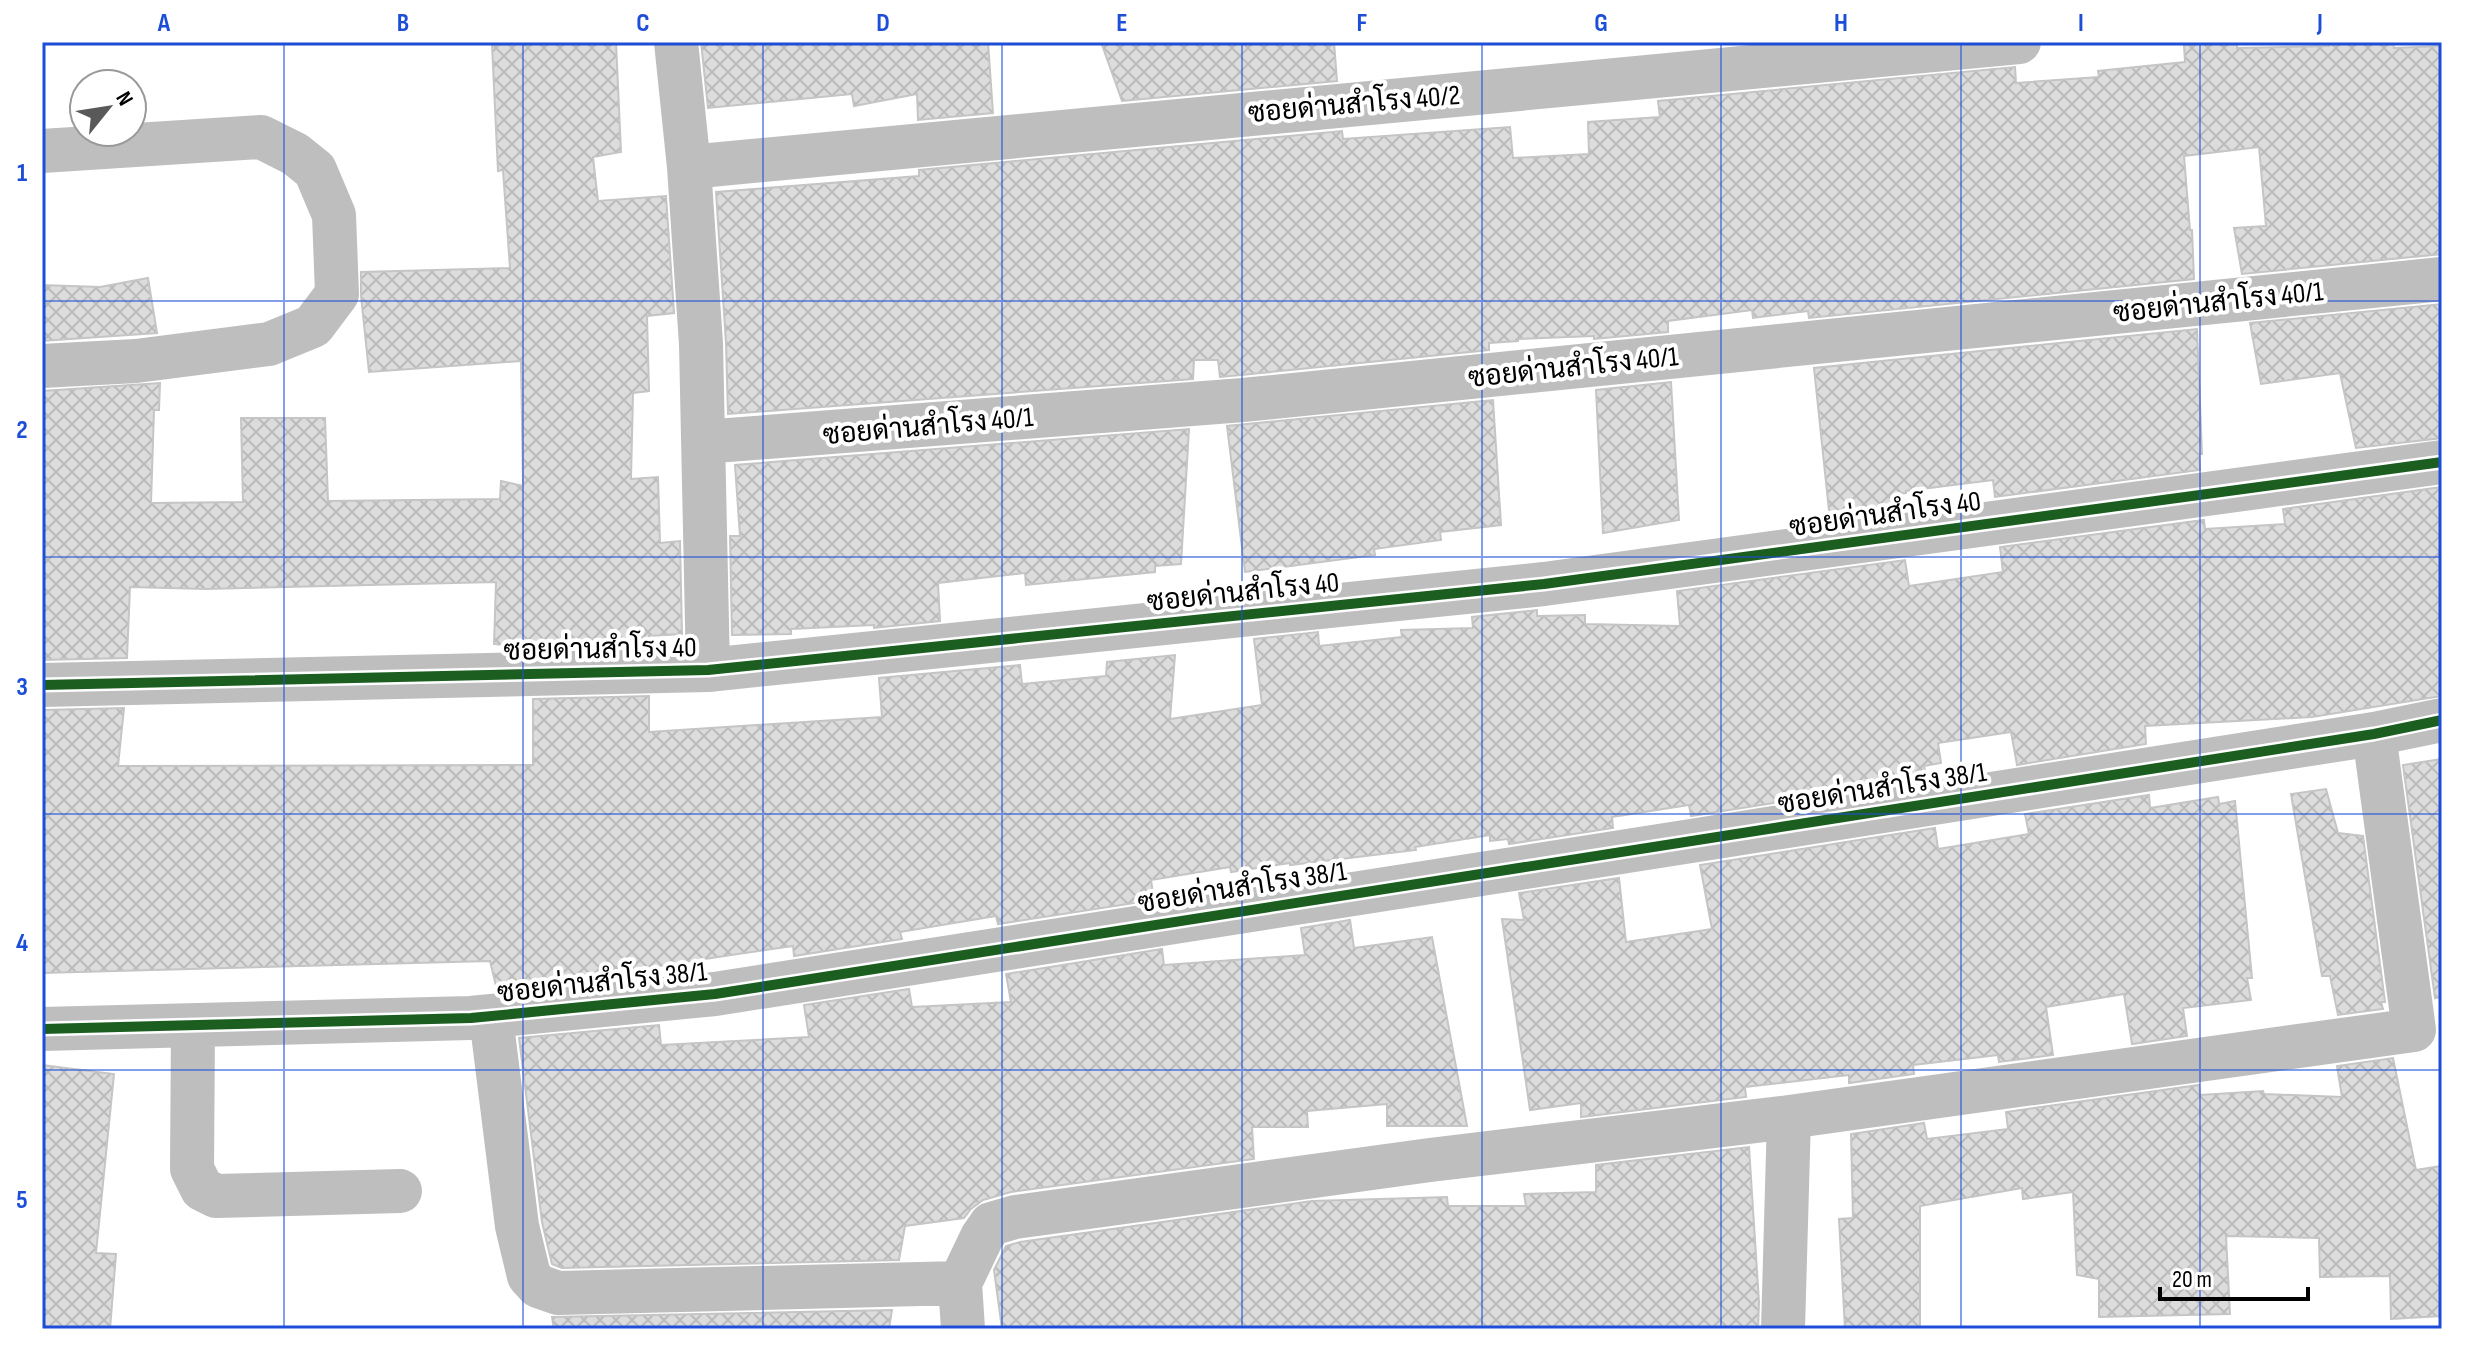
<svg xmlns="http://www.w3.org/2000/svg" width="2484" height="1371" font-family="'Sofia Sans Condensed',Sarabun,sans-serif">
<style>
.building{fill:url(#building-cross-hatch);stroke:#c5c5c5;stroke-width:2}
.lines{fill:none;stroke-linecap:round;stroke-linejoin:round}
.minor{stroke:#bebebe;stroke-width:44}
.cycleway-casing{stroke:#fff;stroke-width:15}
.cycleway{stroke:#1b5e20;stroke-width:10}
.grid{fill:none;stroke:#1d4ed8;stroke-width:2;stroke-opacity:0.55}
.labels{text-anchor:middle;stroke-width:8;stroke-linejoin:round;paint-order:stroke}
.street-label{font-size:28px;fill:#000;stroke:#fff}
.neatline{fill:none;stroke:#1d4ed8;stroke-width:3}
.grid-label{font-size:26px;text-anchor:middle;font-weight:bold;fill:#1d4ed8}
</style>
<defs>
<pattern id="building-cross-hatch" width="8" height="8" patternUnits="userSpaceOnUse" patternTransform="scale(2)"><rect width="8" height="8" fill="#dcdcdc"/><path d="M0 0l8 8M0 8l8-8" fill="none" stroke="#bbb"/></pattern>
</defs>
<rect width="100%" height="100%" fill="#fff"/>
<path class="building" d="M616,42L621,152L593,157L598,201L666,196L674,313L647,316L649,391L633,393L631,479L658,477L660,543L680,541L682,634L649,636V646L532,649L494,644L496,582L206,589L130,587L127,658L42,660V391L160,383L159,410H154L151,503L243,502L241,418H325L328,501L500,499L501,481L523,486L521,361L369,372L361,296V272L510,268L503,170L498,171L492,45Z
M701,42H988L993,113L918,120L917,94L854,106L852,94L708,108Z
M1101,42H1334L1337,81L1122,101Z
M2237,42V48L2329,46V42H2393L2394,48L2442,46V254L2242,274L2234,228L2266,226L2259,147L2184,156L2190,230H2192L2194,279L1809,318L1808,311L1753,318L1752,310L1668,321V332L1594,339V336L1518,339V341L1489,343V350L1241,375L1220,377L1218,360H1194L1193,379L728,414L726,343L716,192L919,176V170L1342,131L1343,139L1510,127L1513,158L1589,154L1588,122L1660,117L1658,101L2015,67L2016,83L2099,77L2098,71L2185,62L2184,45Z
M148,278L157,333L42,341V285L100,287Z
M2442,304V438L2356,448L2340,373L2261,384L2250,323Z
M2197,329L2202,454H2199L2200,470L1995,497L1993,480L1906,491V493L1896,494L1898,511L1830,520L1814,368Z
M1671,382L1679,520L1603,533L1596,390Z
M1493,400L1501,525L1440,532L1441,540L1374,549L1375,555L1245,572L1227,426Z
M1189,429L1181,564L1155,566V572L1026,585L1025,573L938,583L940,621L874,628V625L791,629V634L732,635L730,536H740L735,465Z
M2442,487V696L2312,717L2145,726L2146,744L2017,765L2011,732L1938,743L1941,763L1924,766L1927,779L1691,816L1689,805L1612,817L1613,828L1509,844L1508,839L1490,841V835L1415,847L1416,850L1290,865V863L1231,872L1230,867L1151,880L1154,900L998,924L996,916L900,932L902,939L794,956L793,946L731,955L653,967L654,975L497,990L490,961L42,973V710L124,708L118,766L533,765V699L649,696V732L882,717L879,678L1020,665L1022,684L1106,676L1107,662L1175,655L1170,719L1262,705L1254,639L1318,632L1319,646L1402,637L1401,630L1473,628L1472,617L1537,610V616L1585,615V624L1680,626L1677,591L1905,560L1909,586L2003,572L2000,547L2204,520L2205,529L2285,524L2283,509Z
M2442,759V997L2435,998L2403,765Z
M2326,789L2338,833L2363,836L2385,1002H2381L2383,1009L2338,1015L2330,976H2322L2291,794Z
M2149,795L2150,808L2218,797L2219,804L2235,801L2252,978H2247L2251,1000L2183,1008L2187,1036L2132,1044L2124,994L2046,1007L2053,1055L1999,1062L1998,1055L1913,1065L1914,1074L1849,1083V1075L1745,1087L1746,1097L1581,1117V1103L1530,1110L1502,919L1524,920L1519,893L1619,878L1626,942L1712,929L1700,865L1935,828L1938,849L2029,834L2025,814Z
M1350,920L1354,948L1432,937L1467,1126H1387V1104L1307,1111L1308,1127H1252L1254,1159L1011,1192L983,1200L971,1209L964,1218L905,1226L899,1260L562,1268L552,1264L542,1222L519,1038L659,1025L661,1045L809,1037L804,1005L909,989L912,1007L1011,1002L1006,974L1162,949L1164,965L1305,955L1301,928Z
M2393,1058L2416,1170L2441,1166L2442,1316L2391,1319L2390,1276L2320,1277L2319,1238L2226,1236L2230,1314L2099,1317V1279L2077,1275L2073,1192L2023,1199L2022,1188L1920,1206V1329H1845L1839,1219L1853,1218L1851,1134L1924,1123L1927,1139L2008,1129L2006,1112L2199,1085L2200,1095L2263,1091L2264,1094L2342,1097L2337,1066Z
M42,1065L114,1074L96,1253L116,1254L110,1329H42Z
M1749,1147L1759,1302L1758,1329H1002L994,1270L1006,1246L1020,1242L1312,1201L1447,1197L1448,1206H1526L1524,1194L1596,1192V1165Z
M892,1310L889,1329H554L552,1317Z"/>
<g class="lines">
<path class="minor" d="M676,42L689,167L701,344L708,670
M42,151L261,137L295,154L315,170L334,215L337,294L313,326L269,344L136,361L42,366
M689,167L2019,42
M703,442L1243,400L2442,279
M42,685L708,670L1544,584L2442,462
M491,1017L517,1226L529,1276L538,1286L558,1293L960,1283
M193,1026L192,1169L202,1189L216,1196L400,1191
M42,1029L471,1018L715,994L2374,734L2442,720
M963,1329L960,1283L982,1237L991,1224L1015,1217L1430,1160L1789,1117L2414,1030L2374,734
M1783,1329L1789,1117"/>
<g class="cycleway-casing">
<path id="cycleway" d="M42,685L708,670L1544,584L2442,462
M42,1029L471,1018L715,994L2374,734L2442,720"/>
</g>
<use href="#cycleway" class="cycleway"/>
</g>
<path class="grid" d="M284,42V1329M523,42V1329M763,42V1329M1002,42V1329M1242,42V1329M1482,42V1329M1721,42V1329M1961,42V1329M2200,42V1329M42,301H2442M42,557H2442M42,814H2442M42,1070H2442"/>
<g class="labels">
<g class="street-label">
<text transform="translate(1354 103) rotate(-5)" y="10">ซอยด่านสำโรง 40/2</text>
<text transform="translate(2218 301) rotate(-6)" y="10">ซอยด่านสำโรง 40/1</text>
<text transform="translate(1573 366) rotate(-6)" y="10">ซอยด่านสำโรง 40/1</text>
<text transform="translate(928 425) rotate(-5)" y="10">ซอยด่านสำโรง 40/1</text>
<text transform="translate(1885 513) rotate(-8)" y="10">ซอยด่านสำโรง 40</text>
<text transform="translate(1243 591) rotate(-6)" y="10">ซอยด่านสำโรง 40</text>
<text transform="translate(600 648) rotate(-1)" y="10">ซอยด่านสำโรง 40</text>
<text transform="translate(1882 787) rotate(-9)" y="10">ซอยด่านสำโรง 38/1</text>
<text transform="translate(1242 886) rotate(-9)" y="10">ซอยด่านสำโรง 38/1</text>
<text transform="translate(602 981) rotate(-6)" y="10">ซอยด่านสำโรง 38/1</text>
</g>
</g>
<rect width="2484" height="1371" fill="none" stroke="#ffffff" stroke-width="88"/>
<g transform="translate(108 108) rotate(60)"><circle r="38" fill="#ffffff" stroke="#999999" stroke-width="2"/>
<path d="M0-6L14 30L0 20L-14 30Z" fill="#595959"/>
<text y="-12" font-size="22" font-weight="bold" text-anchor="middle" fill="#000000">N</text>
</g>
<path d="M2160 1287v12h148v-12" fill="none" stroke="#000000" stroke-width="4"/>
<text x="2172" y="1287" font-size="24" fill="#000000" stroke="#ffffff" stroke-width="6" paint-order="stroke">20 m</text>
<rect x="44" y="44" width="2396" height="1283" class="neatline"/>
<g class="grid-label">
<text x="164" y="31">A</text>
<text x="403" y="31">B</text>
<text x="643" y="31">C</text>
<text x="883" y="31">D</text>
<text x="1122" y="31">E</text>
<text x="1362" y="31">F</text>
<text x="1601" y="31">G</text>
<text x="1841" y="31">H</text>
<text x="2081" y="31">I</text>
<text x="2320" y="31">J</text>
<text x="22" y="181">1</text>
<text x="22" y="438">2</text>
<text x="22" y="695">3</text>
<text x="22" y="951">4</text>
<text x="22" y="1208">5</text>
</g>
</svg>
